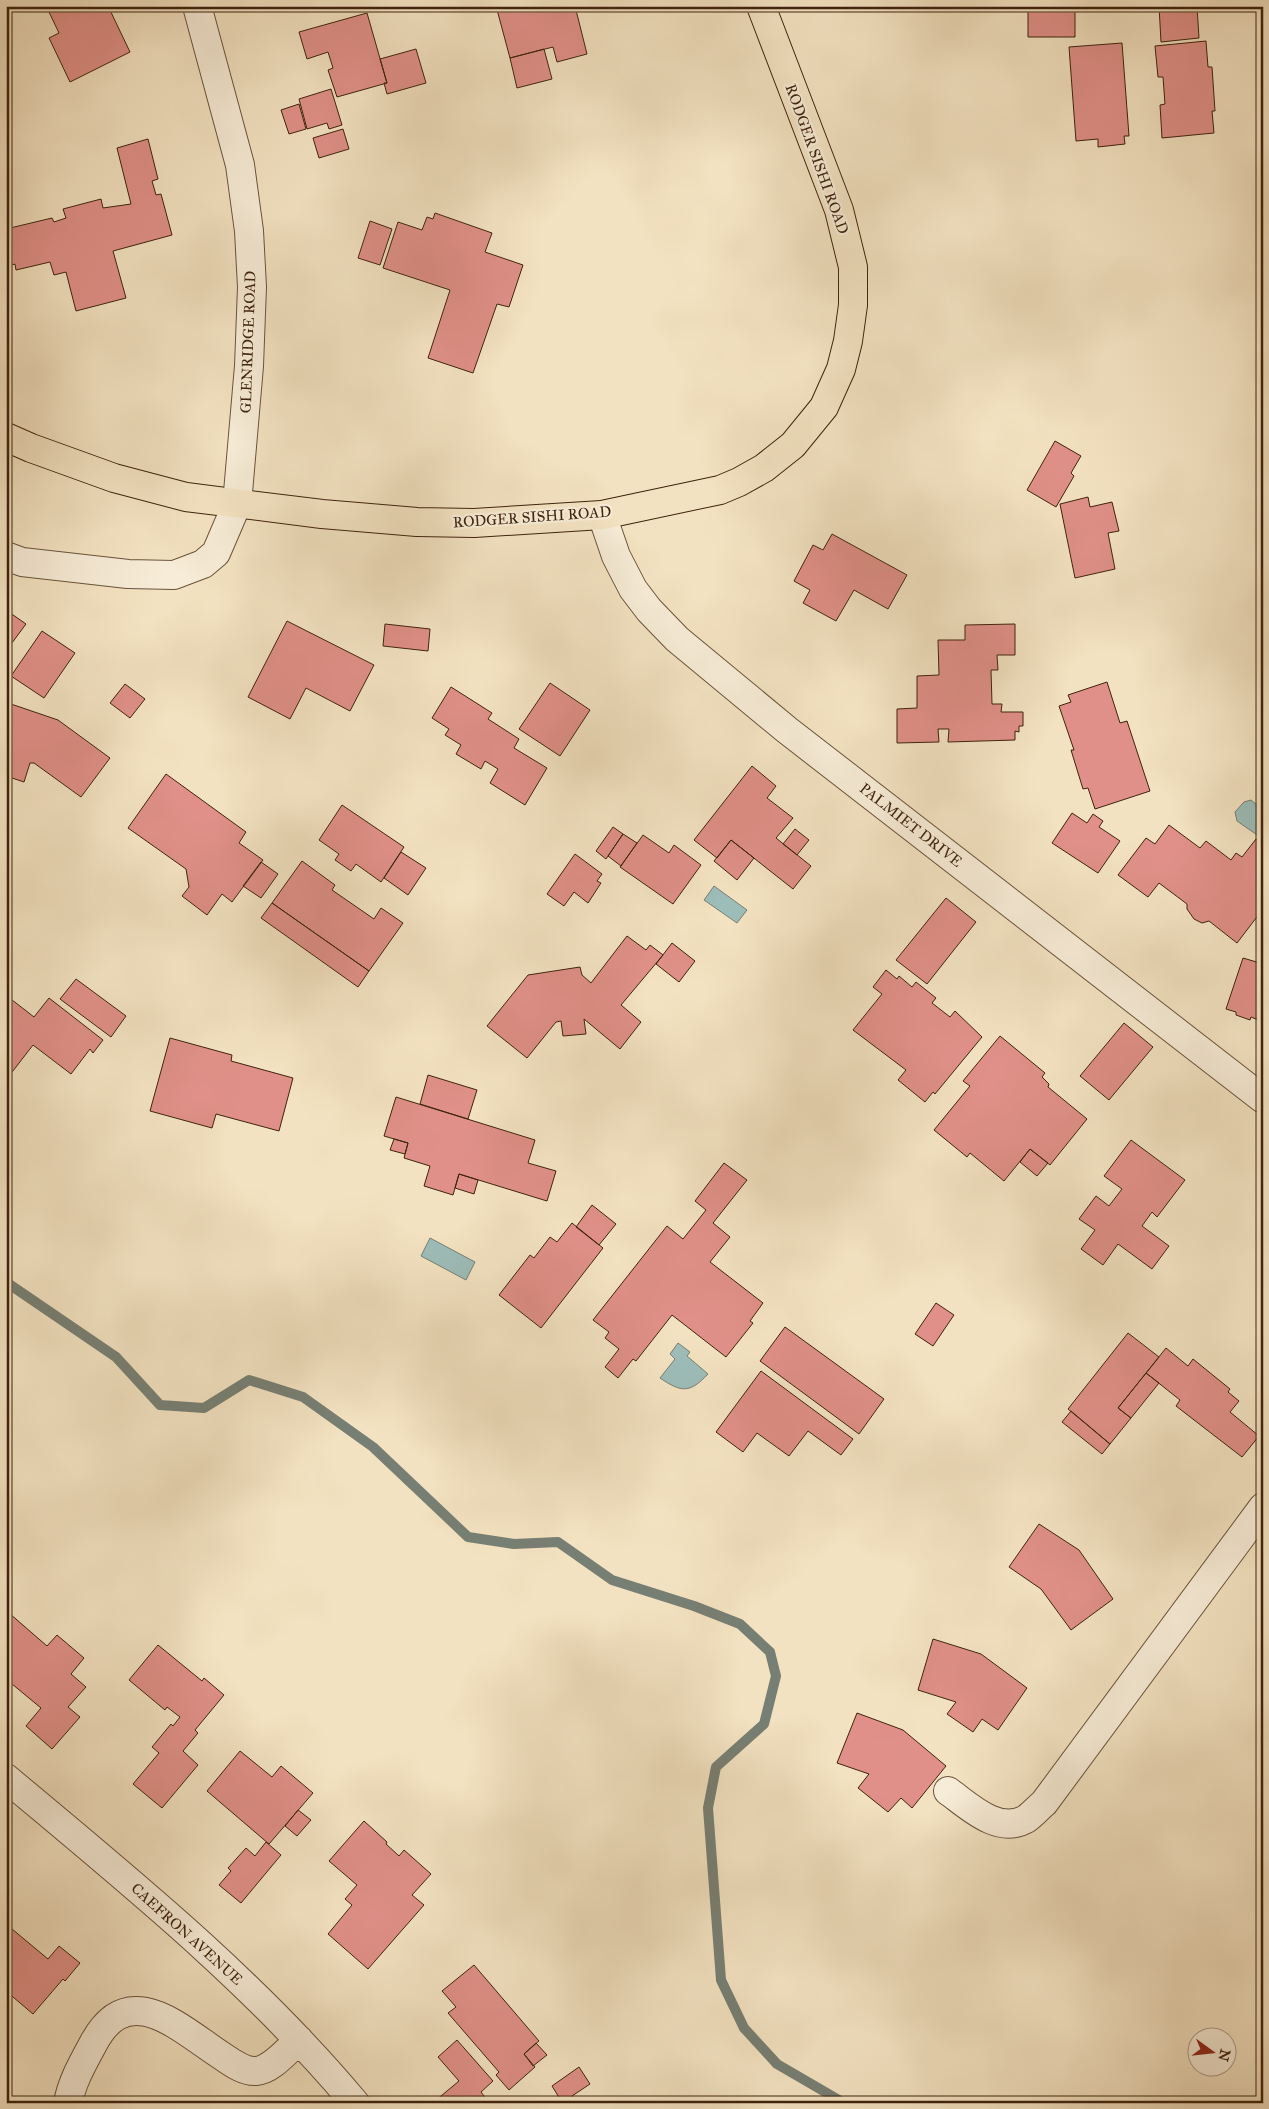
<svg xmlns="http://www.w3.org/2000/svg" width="1269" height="2109" font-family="'IM FELL Great Primer',serif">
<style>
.water{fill:#9dbdb9;stroke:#777f74}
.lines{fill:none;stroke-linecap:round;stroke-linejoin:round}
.stream{stroke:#777f74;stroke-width:10}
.building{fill:#e09088;stroke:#3e230d}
.minor-casing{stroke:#6b533a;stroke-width:30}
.major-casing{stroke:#3e230d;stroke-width:30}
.minor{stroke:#f7ecd7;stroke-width:28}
.major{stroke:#f3e2c1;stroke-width:28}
.labels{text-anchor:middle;stroke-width:4.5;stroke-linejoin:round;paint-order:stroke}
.street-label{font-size:15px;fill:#3e230d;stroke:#f7ecd7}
</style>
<rect width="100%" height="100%" fill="#f3e2c1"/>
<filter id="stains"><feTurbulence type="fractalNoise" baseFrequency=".004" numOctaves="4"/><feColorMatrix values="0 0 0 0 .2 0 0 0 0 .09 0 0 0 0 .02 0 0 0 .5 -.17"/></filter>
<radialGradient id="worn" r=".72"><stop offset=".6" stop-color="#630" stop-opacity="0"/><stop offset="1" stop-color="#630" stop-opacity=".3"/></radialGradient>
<path class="water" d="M1251,800L1263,810V839L1237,821L1235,812L1244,802Z
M714,886L747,910L737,923L704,900Z
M430,1238L475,1262L466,1280L421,1256Z
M678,1343L690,1352L687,1356L708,1374C690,1393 682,1393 660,1378L675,1359L670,1354Z"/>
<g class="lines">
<path class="stream" d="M6,1282L116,1357L160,1405L204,1408L249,1380L303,1397L373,1447L468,1537L514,1544L558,1542L612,1580L694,1606L740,1624L770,1652L776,1676L764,1724L716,1767L708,1808L721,1980L744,2028L777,2064L844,2103"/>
</g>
<path class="building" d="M62,6H108L130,52L70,82L49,38L59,33L49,12Z
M496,6H575L587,54L557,62L553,47L510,58Z
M1028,6H1075V37H1028Z
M1159,6H1197L1199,38L1161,42Z
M367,13L387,83L337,97L328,70L333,68L328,52L307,59L299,32Z
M1206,41L1208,67H1212L1215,111H1212L1214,133L1162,138L1160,105L1165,104L1163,77H1158L1155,46Z
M1122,43L1129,136H1124L1125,144L1098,147V139L1076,141L1069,47Z
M416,49L426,83L387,94L384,83H387L380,59Z
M544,49L552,79L517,88L510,58Z
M331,89L342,125L329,129L327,123L307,129L299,99Z
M299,104L306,129L289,134L281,110Z
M343,129L349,149L319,158L313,138Z
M148,139L158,179L152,181L156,195L161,194L172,235L113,251L126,298L76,311L66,272L54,275L50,262L16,270L15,264L12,265L6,245V229L52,218L54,222L66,218L63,209L101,199L103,208L131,204L117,148Z
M435,213L492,233L485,252L523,265L509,307L497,304L473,373L428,358L450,290L383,268L398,222L422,230L427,217L433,219Z
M370,221L392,229L380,265L358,258Z
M1055,441L1081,456L1071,473L1074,476L1056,507L1027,490Z
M1088,497L1090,507L1112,502L1119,531L1108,533L1115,569L1075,578L1060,504Z
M832,534L907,575L888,609L854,590L836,621L803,603L810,590L794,581L813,545L823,550Z
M6,610L26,624L6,651Z
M287,621L374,665L350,711L306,688L290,719L248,697Z
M385,624L430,629L428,651L383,646Z
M1015,624V655H997L998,670H991L992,704H1002L1001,712H1023V726H1019V732L1015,731V740L948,742L949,729H938L939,742L897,743V709L917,708V676L939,675L938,640H965V625Z
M42,631L75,653L44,698L11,676Z
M1107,682L1120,723L1127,721L1150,791L1095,809L1088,788L1083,789L1071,750H1074L1059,706L1071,702L1068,695Z
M550,683L590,710L560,756L519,729Z
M125,684L145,699L130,718L110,703Z
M451,687L492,713L488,719L519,739L514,748L547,768L525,805L490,783L498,769L485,761L481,769L456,754L461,745L445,735L449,729L432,718Z
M8,703L58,720L110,758L81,797L34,763H30L24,782L6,776V746L9,736H6V709Z
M752,766L776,786L767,798L793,818L776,838L811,866L793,889L731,840L717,858L694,840Z
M166,774L246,832L239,843L263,860L232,902L222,894L207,915L182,896L189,887L186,869L128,828Z
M342,805L404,847L381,882L356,864L351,871L335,860L339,854L319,840Z
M1072,813L1087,823L1093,814L1103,821L1099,827L1120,841L1098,873L1052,843Z
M1169,825L1200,848L1206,841L1231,860L1236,853L1242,857L1256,839L1263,844V909L1237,943L1209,921L1202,923L1194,919L1187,909V904L1159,883L1148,897L1118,875L1146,838L1155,844Z
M613,827L623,834L606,859L596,851Z
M795,829L809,840L797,855L783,844Z
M623,834L637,843L621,866L608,856Z
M643,835L669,853L674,845L701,865L673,904L620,867Z
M731,840L754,858L737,880L714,861Z
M401,852L426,868L408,895L384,878Z
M575,854L602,874L597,881L601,883L588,903L574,892L564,906L547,894Z
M302,861L335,885L332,890L374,919L381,908L403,923L369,971L272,903Z
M261,862L278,874L261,898L243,886Z
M946,898L976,922L927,984L896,960Z
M272,903L369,971L358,987L261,918Z
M627,936L646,950L650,945L663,955L621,1005L641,1022L620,1049L584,1019L586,1034L563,1036L561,1021L556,1022L527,1058L487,1026L528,975L580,967L582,975L591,983Z
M672,943L695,961L679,982L656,964Z
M1263,955V1016L1261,1021L1251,1017L1250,1020L1236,1015V1012L1226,1009L1243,958L1260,963Z
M886,970L897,979L899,976L912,987L916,982L936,998L932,1003L950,1017L955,1011L982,1037L935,1094L933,1092L925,1102L898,1080L906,1070L853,1030L882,994L873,987Z
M76,979L126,1016L111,1037L60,999Z
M7,996L34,1017L49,998L103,1040L93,1053L90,1049L71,1074L33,1045L6,1080Z
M1124,1023L1153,1047L1109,1100L1080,1076Z
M1000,1036L1045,1073L1042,1077L1049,1084L1048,1087L1087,1119L1050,1165L1030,1149L1004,1181L970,1153L967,1157L934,1130L970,1086L963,1081Z
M170,1038L232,1055L231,1061L293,1078L279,1131L216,1114L212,1128L150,1111Z
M428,1075L477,1090L468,1119L420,1104Z
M396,1097L535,1140L528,1163L556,1171L547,1201L459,1174L453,1195L424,1186L430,1166L404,1158L408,1143L384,1136Z
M394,1139L408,1143L405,1154L390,1150Z
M1131,1140L1185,1180L1157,1217L1152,1212L1142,1226L1169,1246L1152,1269L1118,1244L1103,1265L1081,1249L1095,1230L1079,1219L1096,1196L1109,1206L1122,1189L1104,1176Z
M1030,1149L1048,1163L1037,1176L1020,1162Z
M724,1163L747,1180L713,1223L730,1237L710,1262L763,1303L750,1321L753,1323L726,1357L672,1315L636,1361L633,1359L618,1378L605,1367L619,1349L605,1338L609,1332L593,1320L667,1226L683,1239L706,1210L695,1201Z
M459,1174L478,1180L474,1194L455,1188Z
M592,1205L616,1224L599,1245L576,1227Z
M572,1223L603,1248L541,1328L499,1295L530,1255L534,1258L550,1237L557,1242Z
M1263,1226V1238L1257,1229Z
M1263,1254V1266L1258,1257Z
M1263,1279V1293L1257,1283Z
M936,1303L954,1315L933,1346L915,1334Z
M785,1327L884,1399L859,1434L760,1361Z
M1128,1333L1159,1357L1118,1408L1131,1418L1110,1444L1068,1409Z
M1166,1348L1188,1366L1193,1359L1230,1389L1228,1392L1239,1401L1230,1412L1259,1436L1242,1457L1176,1406L1180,1400L1146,1373Z
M761,1371L853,1439L841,1455L808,1431L789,1456L757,1433L743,1452L716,1432Z
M1146,1373L1159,1383L1131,1418L1118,1408Z
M1071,1411L1110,1444L1102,1454L1062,1422Z
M1039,1524L1079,1550L1113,1599L1071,1630L1041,1589L1009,1567Z
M9,1613L47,1646L57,1635L84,1658L71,1674L86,1687L68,1707L80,1717L52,1749L26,1726L41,1708L6,1679V1617Z
M933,1639L981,1654L1027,1688L998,1730L982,1719L973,1732L947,1714L956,1702L918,1690Z
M158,1645L202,1681L204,1678L224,1695L195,1730L198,1733L183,1751L198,1765L162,1808L133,1784L159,1753L152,1747L171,1724L173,1726L180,1717L167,1707L165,1710L129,1680Z
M857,1713L903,1730L946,1766L912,1808L901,1798L888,1812L858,1788L869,1774L837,1763Z
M240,1751L272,1777L281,1766L313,1793L269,1844L207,1791Z
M298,1810L311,1820L297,1836L285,1826Z
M364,1821L387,1842L386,1844L399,1856L404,1850L431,1874L412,1895L424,1905L368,1969L328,1934L352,1905L345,1899L357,1885L329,1861Z
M266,1842L281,1855L241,1903L219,1885L231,1871L228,1868L246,1848L255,1856Z
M6,1924L48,1959L59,1946L80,1963L65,1981L63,1979L33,2014L6,1991Z
M474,1965L539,2041L524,2054L535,2067L509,2090L496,2075L499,2072L448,2013L456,2007L442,1991Z
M457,2040L493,2081L481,2092L487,2100L484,2103H436L435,2101L459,2081L438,2057Z
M536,2043L547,2055L533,2066L524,2054Z
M579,2067L590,2084L572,2096L574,2101L570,2103H554L560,2099L552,2086Z"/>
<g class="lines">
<g class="minor-casing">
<path id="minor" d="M602,515L616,556L633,589L649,610L677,639L787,730L1263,1099
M6,556L22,562L128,574L174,575L203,564L216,553L237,504L249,366L252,287L249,231L240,165L197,6
M6,1778C128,1880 253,1981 355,2103
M948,1791C969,1806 998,1835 1026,1819C1032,1815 1038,1808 1044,1803L1263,1507
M68,2103C72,2081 83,2063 93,2044C128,1977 179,2028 222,2056C231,2062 244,2072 256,2071C272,2070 288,2049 299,2040"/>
</g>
<g class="major-casing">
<path id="major" d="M6,437L31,448L114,478L186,497L322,514L417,522L474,523L602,515L720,490L739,482L764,468L793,445L824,407L841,369L848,341L853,305V267L839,210L761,6"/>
</g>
<use href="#minor" class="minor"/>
<use href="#major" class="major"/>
</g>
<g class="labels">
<g class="street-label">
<text transform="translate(817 159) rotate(70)" y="5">RODGER SISHI ROAD</text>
<text transform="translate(248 342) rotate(-88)" y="5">GLENRIDGE ROAD</text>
<text transform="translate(532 517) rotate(-4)" y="5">RODGER SISHI ROAD</text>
<text transform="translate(911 825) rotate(38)" y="5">PALMIET DRIVE</text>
<text transform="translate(187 1934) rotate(42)" y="5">CAEFRON AVENUE</text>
</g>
</g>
<rect width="1269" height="2109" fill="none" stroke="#f3e2c1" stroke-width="25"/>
<rect x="8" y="8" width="1254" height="2094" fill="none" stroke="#3e230d" stroke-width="2.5"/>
<rect x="12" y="12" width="1244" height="2084" fill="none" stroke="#3e230d"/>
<g transform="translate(1212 2052) rotate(105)"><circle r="24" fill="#f7ecd7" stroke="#ad9c86"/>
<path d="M0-4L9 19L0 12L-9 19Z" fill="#8f2418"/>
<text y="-8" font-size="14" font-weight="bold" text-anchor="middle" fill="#3e230d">N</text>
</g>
<rect width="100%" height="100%" filter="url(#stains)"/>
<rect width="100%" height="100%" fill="url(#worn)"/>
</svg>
